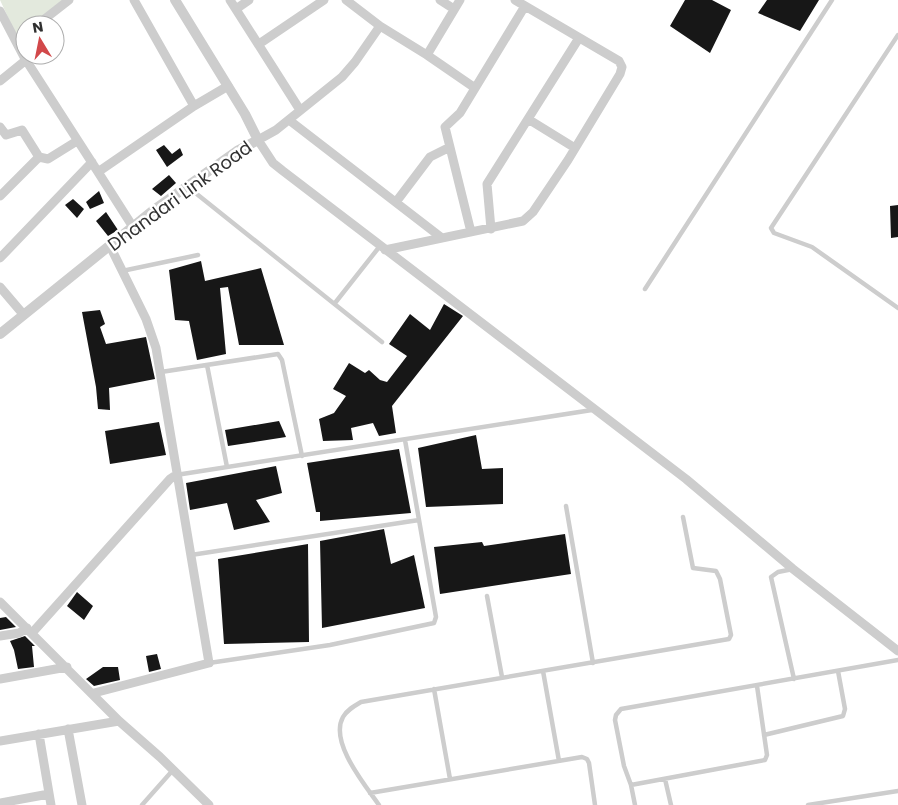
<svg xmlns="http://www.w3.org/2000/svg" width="898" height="805" font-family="Poppins,sans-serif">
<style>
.green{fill:#e3e9dd}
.building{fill:#171717}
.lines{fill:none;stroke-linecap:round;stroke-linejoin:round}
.service{stroke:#cdcdcd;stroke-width:4.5}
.minor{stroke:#cdcdcd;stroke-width:9}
.tertiary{stroke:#cdcdcd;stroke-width:10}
.labels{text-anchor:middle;stroke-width:5;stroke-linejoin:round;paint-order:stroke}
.street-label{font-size:18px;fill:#303030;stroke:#fff}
</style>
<rect width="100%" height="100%" fill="#fff"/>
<path class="green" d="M0,0H63L40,25H25V41L21,45Z"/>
<path class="building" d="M685,0H712L731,10L710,53L670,26Z
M767,0H819L800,31L758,13Z
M164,145L172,154L180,148L183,155L167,167L156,150Z
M169,175L176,183L161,196L152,189Z
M99,191L104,203L90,209L86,202Z
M73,199L84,209L77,218L65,205Z
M898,205V237L891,238L890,206Z
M106,212L118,230L108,236L96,221Z
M201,261L205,281L261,268L284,345H239L228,287L220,288L226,354L197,360L189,321L175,320L169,270Z
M444,304L463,316L392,406L396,433L379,436L373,423L351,428L353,440L323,441L319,419L334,413L346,396L333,389L349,363L365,373L369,370L380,380L387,382L407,356L389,344L410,314L430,330Z
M100,310L105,324L100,327L106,344L146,337L155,379L109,388L110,410L98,409L96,387L82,312Z
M279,421L286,437L228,446L225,430Z
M159,422L166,455L110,464L105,431Z
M476,435L482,469L503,468V504L426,507L418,448Z
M399,449L411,513L320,521V512H316L307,463Z
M276,466L282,493L256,500L270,522L234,530L227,503L190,510L186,483Z
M384,529L391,564L414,555L425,608L322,628L320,541Z
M565,534L571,574L440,594L434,547L482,542L484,546Z
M308,544L309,642L224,644L218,559Z
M77,592L93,606L84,620L67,606Z
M6,617L16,627L0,630V618Z
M25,636L35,646H32L34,667L18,669L14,650L10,641Z
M157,654L161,669L149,672L146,656Z
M103,667H118L120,680L94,686L86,679Z"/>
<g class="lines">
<path class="service" d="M898,35L771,228L774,233L812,247L898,308
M188,187L382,342
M122,271L198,255
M645,289L832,0
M335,303L380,246
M207,365L227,467
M161,372L278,354L282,360L302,456
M176,475L592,410
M566,506L593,663
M191,555L419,520
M793,569L778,572L771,577L794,679
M487,596L502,677
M209,663L330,645L434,623L436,617L405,440
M543,671L559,761
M434,689L450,779
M764,735L843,716L845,709L838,671
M665,779L671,805
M631,785L765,760L767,755L757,686
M370,793L582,757L587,759L589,763L595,805
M142,805L173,770
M379,805C365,785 329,742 343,717C347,710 354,706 361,702L729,639L731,635L720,579L716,571L693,568L683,517
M635,805L631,785L624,766L615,720L616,715L621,709L898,660
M808,805L898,791"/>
<path class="minor" d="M134,0L194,106
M230,0L300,110
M346,0L380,26
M440,0L454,9
M460,0L427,55L380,26L355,62L342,77L276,130L258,140L273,163L283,171L686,479L793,569L898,651
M236,9L249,0
M0,11L24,57L98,172L194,106L228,86
M37,25L69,0
M15,40L25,33
M259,44L324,0
M427,55L475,88
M0,81L26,60
M528,119L575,148
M289,120L442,238
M0,127L6,135L22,130L39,157L0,196
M39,157L48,159L77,141
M98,172L133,227
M396,202L430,157L450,147
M491,229L487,184L579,38
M471,232L445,127L460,113L525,6
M385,250L523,221L533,212L568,160L620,74L622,67L619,61L515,0
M0,258L92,162
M0,287L23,314
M0,602L119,721L160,757L209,805
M32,633L170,479L176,475
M0,636L19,633L27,628
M0,679L67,667
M94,693L209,663L156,348L146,319L110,246
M68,729L82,805
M39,734L51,805
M0,741L119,721
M0,803L49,794"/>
<path class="tertiary" d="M0,334L155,209L237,151L258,140L245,114L175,0"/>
</g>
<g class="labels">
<g class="street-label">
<text transform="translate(180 196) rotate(-36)" y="6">Dhandari Link Road</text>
</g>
</g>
<g transform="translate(40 40) rotate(350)"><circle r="24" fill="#ffffff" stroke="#acacac"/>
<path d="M0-4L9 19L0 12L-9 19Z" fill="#d2484a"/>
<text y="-8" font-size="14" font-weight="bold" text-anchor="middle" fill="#303030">N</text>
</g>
</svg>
